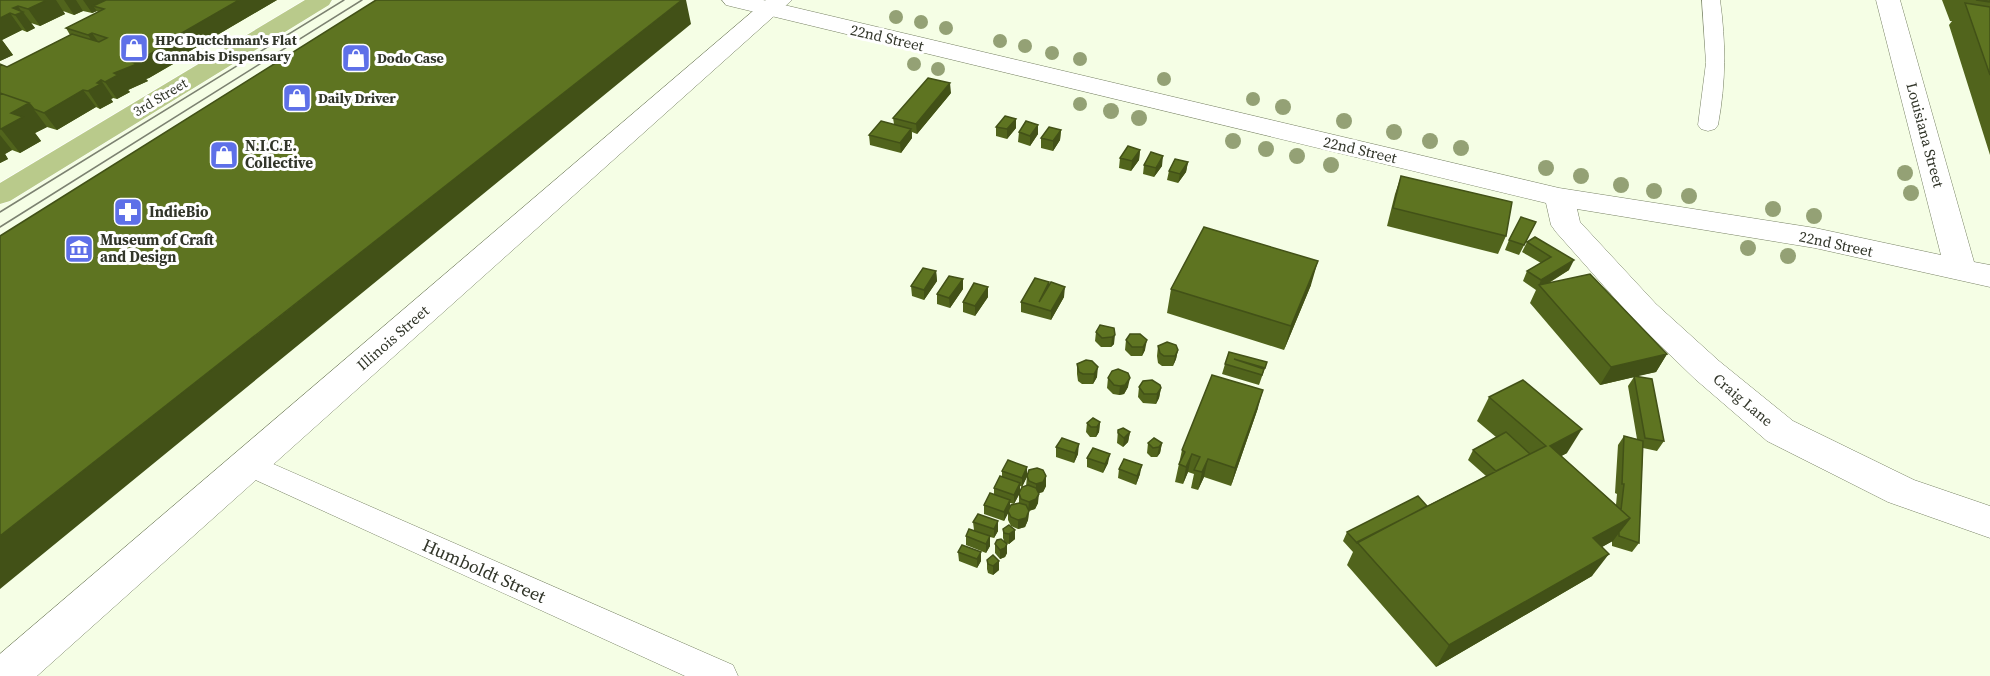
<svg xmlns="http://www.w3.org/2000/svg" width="1990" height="676" font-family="'Source Serif 4',serif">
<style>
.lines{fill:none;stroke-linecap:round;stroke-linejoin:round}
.lane-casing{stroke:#798366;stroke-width:1}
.street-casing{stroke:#798366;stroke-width:1}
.secondary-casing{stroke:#798366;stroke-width:1}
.primary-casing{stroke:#fff;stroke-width:1}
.lane{fill:#fff;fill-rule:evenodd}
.street{fill:#fff;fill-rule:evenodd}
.secondary{fill:#fff;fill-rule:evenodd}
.primary{fill:#b9ca8b;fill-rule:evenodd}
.tram{stroke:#7c8271;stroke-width:1.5}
.tree{fill:#94a175}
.wall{fill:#51641c;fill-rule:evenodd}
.shaded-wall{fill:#425117}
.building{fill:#5e7421;stroke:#425117;stroke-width:1.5}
.labels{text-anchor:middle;stroke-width:6;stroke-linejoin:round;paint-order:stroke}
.far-poi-label{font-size:14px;font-weight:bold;fill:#313529;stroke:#fff;text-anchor:start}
.far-street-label{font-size:14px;fill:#313529;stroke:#fff}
.street-label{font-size:15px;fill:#313529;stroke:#fff}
.poi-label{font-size:15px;font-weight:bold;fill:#313529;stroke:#fff;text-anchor:start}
.near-street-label{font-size:18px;fill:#313529;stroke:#fff}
</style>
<rect width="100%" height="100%" fill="#f5fee5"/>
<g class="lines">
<g class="lane-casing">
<path id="lane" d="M1702,0H1720C1726,43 1726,82 1718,125L1715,129L1708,131L1701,129L1698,125L1706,63Z
M248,453L733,665L738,676H685L238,472L234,464L238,456Z"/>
</g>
<g class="street-casing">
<path id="street" d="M722,0H763L1559,188L1815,228L1941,255L1876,0H1900L1974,262L1990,265V287L1815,248L1577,209L1580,222L1656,304L1719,361L1793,421L1914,480L1990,506V538L1888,502L1767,441L1695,379L1634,320L1556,232L1551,225L1546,203L734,7L726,5Z"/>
</g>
<g class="secondary-casing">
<path id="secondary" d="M766,0H792L37,676H0V654Z"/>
</g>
<g class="primary-casing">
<path id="primary" d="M305,0H332L329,5L10,201L0,204V183Z"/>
</g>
<use href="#lane" class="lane"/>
<use href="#street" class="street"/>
<use href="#secondary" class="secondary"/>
<use href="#primary" class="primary"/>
<path class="tram" d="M0,212L344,0
M0,227L362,0"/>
</g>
<g class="tree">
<circle cx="896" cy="17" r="7"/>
<circle cx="921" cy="22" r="7"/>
<circle cx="946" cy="28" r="7"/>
<circle cx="1000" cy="41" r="7"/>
<circle cx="1025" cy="46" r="7"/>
<circle cx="1052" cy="53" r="7"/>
<circle cx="1080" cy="59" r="7"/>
<circle cx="914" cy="64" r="7"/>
<circle cx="938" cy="69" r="7"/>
<circle cx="1164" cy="79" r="7"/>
<circle cx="1253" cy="99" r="7"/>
<circle cx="1080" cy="104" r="7"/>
<circle cx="1283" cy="107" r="8"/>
<circle cx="1111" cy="111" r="8"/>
<circle cx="1139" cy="118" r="8"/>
<circle cx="1344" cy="121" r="8"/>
<circle cx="1394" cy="132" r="8"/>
<circle cx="1233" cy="141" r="8"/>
<circle cx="1430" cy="141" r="8"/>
<circle cx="1461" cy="148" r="8"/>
<circle cx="1266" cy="149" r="8"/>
<circle cx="1297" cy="156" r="8"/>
<circle cx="1331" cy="165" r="8"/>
<circle cx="1546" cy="168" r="8"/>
<circle cx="1905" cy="173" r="8"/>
<circle cx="1581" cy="176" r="8"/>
<circle cx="1621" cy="185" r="8"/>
<circle cx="1654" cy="191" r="8"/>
<circle cx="1911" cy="193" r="8"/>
<circle cx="1689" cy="196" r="8"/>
<circle cx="1773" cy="209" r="8"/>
<circle cx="1814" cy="216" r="8"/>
<circle cx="1748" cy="248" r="8"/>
<circle cx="1788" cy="256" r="8"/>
</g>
<path class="wall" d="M0,0H277L178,58L180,60L149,78L146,79L148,81L128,90L130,92L117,99L113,98L111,99L113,102L100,109L96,107L57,130L47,127L35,133L41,141L20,153L12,150L5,154L8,159L0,163V64L7,67L70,35L66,28L98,12L97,11L92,13L83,11L74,15L63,11L65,14L40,26L31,23L35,28L27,32L22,30L2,40L13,55L0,61Z
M1942,0H1990V155L1949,25L1952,21H1950Z
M951,93L917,134L912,132V138L901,153L870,145L869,135L894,124L893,118Z
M1016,119V128L1007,139L996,136V127Z
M1061,130L1060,140L1053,151L1041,148V138Z
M1019,132L1038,134L1030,146L1018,142Z
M1140,150L1139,160L1131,171L1119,168L1120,158Z
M1188,162L1186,172L1178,183L1167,180L1169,171Z
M1144,165L1162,166L1154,177L1143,174Z
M1401,176L1506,236L1498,254L1387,226L1395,194Z
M1536,222L1519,255L1505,250L1509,240Z
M1535,237L1569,270L1549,283L1667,354L1656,372L1636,376L1664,441L1657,451L1643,448L1639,543L1632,552L1612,546V541L1602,547L1592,576L1436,667L1347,565L1353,552L1343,541L1347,532L1427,506L1486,476L1468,460L1473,450L1496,437L1477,421L1489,397L1567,453L1561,456L1616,505L1617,494L1615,493L1618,445L1624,436L1637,439L1628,386L1634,377L1600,385L1530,303L1536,290L1523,281L1527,271L1541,263L1522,252L1527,242Z
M936,271L937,281L924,300L912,296L911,286Z
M963,279V289L950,308L937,304V294Z
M1049,282V286L1064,297L1051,320L1021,312V302Z
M1311,285L1284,350L1167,313L1171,289Z
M988,287V297L975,316L963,312V302Z
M1114,328V344L1111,347H1101L1095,341L1096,332Z
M1140,334L1145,350L1142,356H1131L1125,350L1126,340Z
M1158,346L1178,350L1176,359L1173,366H1162L1158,363L1157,356Z
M1086,360L1097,377L1093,384H1082L1078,381L1077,374V364Z
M1267,362L1259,385L1222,374L1225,364Z
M1108,378L1128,387L1124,394L1119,395L1113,394L1107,388Z
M1139,387L1161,388L1159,398L1156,404L1143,403L1138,397Z
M1258,408L1231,486L1204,477L1198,490L1191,488L1194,474L1188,472L1183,484L1175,482L1182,450Z
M1100,422L1099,432L1096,437H1090L1086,432L1087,423Z
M1118,430L1130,432L1128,442L1123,447L1117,443Z
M1148,443H1162L1160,453L1157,457H1151L1147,453Z
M1056,447L1078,454L1074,463L1056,457Z
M1087,458L1108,463L1103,473L1087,467Z
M1027,467V475L1046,476V486L1043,492L1038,493V503L1035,509L1029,511L1028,520L1025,527L1018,529L1011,526L1008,520V512L1004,521L984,514V505L994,495V488L1002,477V471ZM1027,477L1026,486L1020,492V486L1022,487ZM1019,494V503L1010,509V503L1014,504Z
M1119,469L1140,474L1136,485L1118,478Z
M998,521V531L994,538L990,537V546L986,553L966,545V536L974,530L973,522Z
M1003,529L1015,539L1009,544L1005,543L1007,544V553L1005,557L1000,559L995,553V544L1004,541L1003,538Z
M958,552H981V561L977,568L959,561Z
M987,560L999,561V570L993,575L988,573L987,569Z"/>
<path class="shaded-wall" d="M36,0H56L65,14L40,26L28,9Z
M64,0H76L83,11L74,15Z
M83,0H111L93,6L97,11L92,13Z
M239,0H277L178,58L180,60L149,78L146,79L148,81L128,90L130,92L117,99L105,82L114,73Z
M682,0H686L691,24L0,589V536Z
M18,6L22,12H23L35,28L27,32L15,15L13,8Z
M10,13L22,30L2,40L13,55L0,61V18Z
M92,33L104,50L99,52L88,35Z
M101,80L113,98L111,99L113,102L100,109L88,91L97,83Z
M950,83L951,93L917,134L916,124Z
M83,90L96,107L57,130L44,113Z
M29,103L47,127L35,133L41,141L20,153L1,129L11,113Z
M1016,119V128L1007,139V129Z
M1038,125V134L1030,146V136Z
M911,129L912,138L901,153L900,143Z
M1061,130L1060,140L1053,151V141Z
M0,135L12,150L5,154L8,159L0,163Z
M1140,150L1139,160L1131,171L1132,161Z
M1163,156L1162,166L1154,177L1156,168Z
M1188,162L1186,172L1178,183L1180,174Z
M1574,260L1569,270L1541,287L1539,285L1541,280Z
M1318,261L1311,285L1284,350L1291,326Z
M936,271L937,281L924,300V290Z
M963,279V289L950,308L949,298Z
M988,287V297L975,316V306Z
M1065,287L1064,297L1051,320V311Z
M1115,335L1114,344L1111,347L1112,337Z
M1147,340L1145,350L1142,356L1143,347Z
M1178,350L1176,359L1173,366L1175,356Z
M1667,354L1656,372L1600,385L1611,367Z
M1098,367L1097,377L1093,384L1094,374Z
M1130,378L1128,387L1124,394L1119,395L1120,386Z
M1161,388L1159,398L1156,404L1157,394Z
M1263,390L1258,408L1231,486L1235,468Z
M1100,422L1099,432L1096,437L1097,427Z
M1582,429L1567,453L1536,470L1550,446Z
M1130,432L1128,442L1123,447L1124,438Z
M1162,443L1160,453L1157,457L1159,447Z
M1079,444L1078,454L1074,463L1075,453Z
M1110,454L1108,463L1103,473L1105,464Z
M1192,454L1188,472L1183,484L1186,467Z
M1208,459L1204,477L1198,490L1202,472Z
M1142,465L1140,474L1136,485L1137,476Z
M1027,467V476L1022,487V478Z
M1046,476V486L1043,492L1036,494V484Z
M1020,483V493L1014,504V495Z
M1039,494L1038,503L1035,509L1028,511L1029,502Z
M1010,500V510L1004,521V512Z
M1029,511L1028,520L1025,527L1018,529V520Z
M1630,518L1613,541L1576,561L1593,538Z
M998,521V531L994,538V529Z
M1015,530V539L1009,544V534Z
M990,536V546L986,553V544Z
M1007,544V553L1005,557L1000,559V550Z
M981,552V561L977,568V559Z
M1609,554L1592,576L1436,667L1449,645Z
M999,561V570L993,575V566Z"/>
<path class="building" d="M0,0H47L28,9L18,6L13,8L23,12L15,15L10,13L0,18Z
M106,0H239L166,42L169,43L138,61L132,62L137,64L114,73L118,75L105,82L101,80L97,83L101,84L88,91L83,90L44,113L34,109L29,103L0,93V64L7,67L72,34L99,42L107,38L92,33L88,35L66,28L104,9L93,6Z
M376,0H682L0,536V236Z
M1976,0H1990V2Z
M1965,3L1990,7V75Z
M928,78L950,83L916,124L893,118Z
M0,93L29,103L11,113L23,117L1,129H0Z
M1005,116L1016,119L1007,129L996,127Z
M881,121L911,129L900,143L869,135Z
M1026,121L1038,125L1030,136L1019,132Z
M1049,127L1061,130L1053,141L1041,138Z
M1128,146L1140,150L1132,161L1120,158Z
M1151,152L1163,156L1156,168L1144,165Z
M1175,159L1188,162L1180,174L1169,171Z
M1401,176L1512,202L1506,236L1393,208Z
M1521,217L1536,222L1524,245L1509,240Z
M1204,227L1318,261L1291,326L1171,289Z
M1535,237L1574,260L1541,280L1527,271L1551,257L1527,242Z
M923,268L936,271L924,290L911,286Z
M1590,274L1667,354L1611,367L1539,285Z
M949,276L963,279L949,298L937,294Z
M1035,278L1049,282L1039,302L1051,282L1065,287L1051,311L1021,302Z
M974,283L988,287L975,306L963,302Z
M1100,325L1114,328L1115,335L1112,337L1102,338L1096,332Z
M1130,334H1140L1147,340L1143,347H1132L1126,340Z
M1167,342L1176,345L1178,350L1175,356H1164L1160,353L1158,346Z
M1229,352L1267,362L1265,368L1234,359L1264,369L1262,375L1225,364Z
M1086,360L1092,361L1098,367L1094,374H1083L1079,372L1077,364Z
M1118,369L1128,373L1130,378L1125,385L1120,386L1114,385L1108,378L1112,371Z
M1212,375L1263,390L1235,468L1208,459L1202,472L1194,470L1200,457L1192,454L1186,467L1179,464L1185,452L1182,450Z
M1634,376L1652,379L1664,441L1645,438Z
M1152,380L1160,385L1161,388L1157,394H1144L1139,387L1143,381Z
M1523,380L1582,429L1550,446L1630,518L1593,538L1609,554L1449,645L1357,542L1546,446L1489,397Z
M1093,418L1100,422L1097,427H1091L1087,423Z
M1123,428L1130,432L1124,438L1118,433V430Z
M1506,432L1530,454L1496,471L1473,450Z
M1624,436L1643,441L1639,543L1619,536V532L1630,518L1621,510L1624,484H1622Z
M1062,438L1079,444L1075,453L1056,447Z
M1154,438L1162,443L1159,447L1153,448L1148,443Z
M1093,448L1110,454L1105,464L1087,458Z
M1124,459L1142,465L1137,476L1119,469Z
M1008,460L1027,467L1022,478L1002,471Z
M1037,468L1043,470L1046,476L1043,482L1036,484L1029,481L1027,476L1029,470Z
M1000,476L1020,483L1014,495L994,488Z
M1028,485L1036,488L1039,494L1036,499L1029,502L1021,499L1019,493L1022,487Z
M990,493L1010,500L1004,512L984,505Z
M1418,496L1427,506L1357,543L1347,532Z
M1019,503L1026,505L1029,511L1026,518L1018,520L1011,517L1008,511L1011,505Z
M978,514L998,521L994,529L973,522Z
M1009,525L1015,530L1009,534L1004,533L1003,529Z
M969,529L990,536L986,544L966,536Z
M1001,539L1007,544L1005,548L1000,550L995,544L997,540Z
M962,545L981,552L977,559L958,552Z
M993,555L999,561L993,566L988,564L987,560Z"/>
<defs>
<g id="shop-square" transform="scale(1.5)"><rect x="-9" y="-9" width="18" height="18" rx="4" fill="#5e70e8" stroke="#fff"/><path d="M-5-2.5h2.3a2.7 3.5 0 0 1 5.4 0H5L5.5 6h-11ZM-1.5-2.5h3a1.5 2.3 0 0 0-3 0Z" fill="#fff"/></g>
<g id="pharmacy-square" transform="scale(1.5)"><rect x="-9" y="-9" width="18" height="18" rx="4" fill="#5e70e8" stroke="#fff"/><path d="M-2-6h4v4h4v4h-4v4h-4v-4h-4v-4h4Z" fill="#fff"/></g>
<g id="museum-square" transform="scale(1.5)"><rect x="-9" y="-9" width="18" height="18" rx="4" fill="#5e70e8" stroke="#fff"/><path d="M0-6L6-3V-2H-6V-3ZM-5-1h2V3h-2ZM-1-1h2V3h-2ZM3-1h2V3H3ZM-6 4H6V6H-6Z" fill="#fff"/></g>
</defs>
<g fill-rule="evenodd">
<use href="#shop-square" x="134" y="48"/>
<use href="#shop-square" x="356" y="58"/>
<use href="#shop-square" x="297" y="98"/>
<use href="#shop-square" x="224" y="155"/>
<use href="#pharmacy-square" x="128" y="212"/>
<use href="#museum-square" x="79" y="249"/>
</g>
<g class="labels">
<g class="far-poi-label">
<text x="155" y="45">HPC Ductchman's Flat<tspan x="155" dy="16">Cannabis Dispensary</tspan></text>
<text x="377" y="63">Dodo Case</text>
<text x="318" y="103">Daily Driver</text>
</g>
<g class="far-street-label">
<text transform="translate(160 97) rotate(-31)" y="5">3rd Street</text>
</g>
<g class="street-label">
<text transform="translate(887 38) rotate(13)" y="5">22nd Street</text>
<text transform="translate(1925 135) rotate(75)" y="5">Louisiana Street</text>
<text transform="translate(1360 150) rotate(13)" y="5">22nd Street</text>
<text transform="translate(1836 244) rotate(12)" y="5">22nd Street</text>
<text transform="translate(393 338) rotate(-41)" y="5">Illinois Street</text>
<text transform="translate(1743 400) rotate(40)" y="5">Craig Lane</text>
</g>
<g class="poi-label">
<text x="245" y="151">N.I.C.E.<tspan x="245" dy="17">Collective</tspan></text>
<text x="149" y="217">IndieBio</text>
<text x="100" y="245">Museum of Craft<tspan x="100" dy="17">and Design</tspan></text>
</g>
<g class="near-street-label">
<text transform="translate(484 571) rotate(24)" y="6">Humboldt Street</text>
</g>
</g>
</svg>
